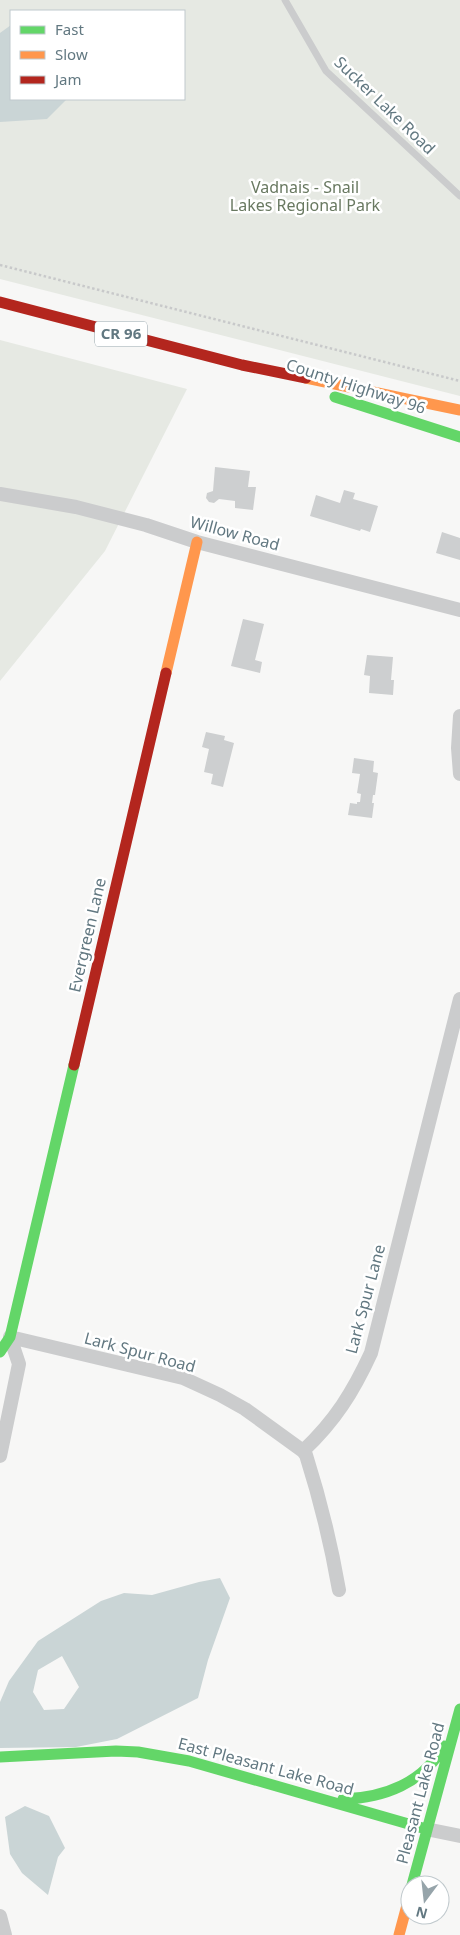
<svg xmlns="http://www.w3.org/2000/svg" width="460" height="1935" font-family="'Noto Sans',sans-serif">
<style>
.green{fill:#e6e9e3;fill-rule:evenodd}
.water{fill:#cad5d6;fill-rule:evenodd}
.building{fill:#cdcfd0}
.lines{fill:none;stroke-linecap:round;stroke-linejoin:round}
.path{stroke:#c8c9ca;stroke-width:2.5;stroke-dasharray:2.5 2.5;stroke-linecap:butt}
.lane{stroke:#cbcccd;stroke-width:7}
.street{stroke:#cbcccd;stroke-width:14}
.fast{stroke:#63d668;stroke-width:11}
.slow{stroke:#ff974d;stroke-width:11}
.jam{stroke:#b3261e;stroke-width:11}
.labels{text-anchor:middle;stroke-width:5;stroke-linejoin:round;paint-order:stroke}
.shield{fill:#fff;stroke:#91a0a7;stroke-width:1}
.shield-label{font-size:15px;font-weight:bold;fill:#627881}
.street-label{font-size:16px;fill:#627881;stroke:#fff}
.park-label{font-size:16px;fill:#697961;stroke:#fff}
</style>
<rect width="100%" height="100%" fill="#f7f7f6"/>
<path class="green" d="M0,0H460V396L0,279ZM11,11H184V99H11Z
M0,340L187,389L105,551L0,681Z"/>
<path class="water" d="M11,25V99H67L47,119L0,122V33Z
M220,1578L230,1598L208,1660L198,1698L117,1739L76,1747L0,1748V1702L9,1681L38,1641L101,1601L124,1593L152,1595L199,1582ZM62,1656L79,1687L64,1709L44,1710L33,1692L38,1670Z
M25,1806L49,1816L65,1848L58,1857L48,1895L22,1873L10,1854L5,1817Z"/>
<path class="building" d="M215,467L250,471L248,487H256L253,510L235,508V501L219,499L214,503L209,502L206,498L207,493L213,491Z
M344,490L355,493L353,499L378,506L370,532L361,529L360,531L310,516L316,495L340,503Z
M442,532L460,538V560L436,553Z
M243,619L264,624L255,660L262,662L260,673L231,666Z
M367,655L393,657L391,680H394L393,695L369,693L370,676L364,675Z
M206,732L225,736L224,740L234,743L223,787L211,784L213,774L204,772L209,749L202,747Z
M354,758L374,761L373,772L378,773L375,795H373L372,803H374L372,818L348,815L350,803L357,804V802H360L361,794L357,793L360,774L352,773Z"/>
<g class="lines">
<path class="path" d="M0,265L460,381"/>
<path class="lane" d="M285,0L326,71L460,196"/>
<path class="street" d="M0,494L76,507L146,525L197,542L460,610
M460,716L458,748L460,774
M10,1337L183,1378L220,1395L245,1409L303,1451
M303,1451C335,1421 353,1392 371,1353L460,999
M303,1451L306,1455C320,1499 331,1544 339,1590
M0,1456L19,1364L10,1337
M426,1829L460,1836
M0,1916L5,1935"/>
<path class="fast" d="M335,397L460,437
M0,1352L10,1337L74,1065
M0,1757L116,1751L138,1752L189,1761L426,1829
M343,1799C384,1798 423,1783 444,1746
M412,1885L460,1709"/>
<path class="slow" d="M306,378L460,410
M166,673L197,542
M399,1935L410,1894"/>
<path class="jam" d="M0,302L242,365L306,378
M74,1065L166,673"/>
</g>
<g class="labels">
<rect class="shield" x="95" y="321.5" width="52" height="25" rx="4"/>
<g class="shield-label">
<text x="121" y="339">CR 96</text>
</g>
<g class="street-label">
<text transform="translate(385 105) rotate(44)" y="6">Sucker Lake Road</text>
<text transform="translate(356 386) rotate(18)" y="6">County Highway 96</text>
<text transform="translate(235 533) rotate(15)" y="6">Willow Road</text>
<text transform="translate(87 935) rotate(-77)" y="6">Evergreen Lane</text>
<text transform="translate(365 1299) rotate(-75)" y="6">Lark Spur Lane</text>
<text transform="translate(140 1352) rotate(15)" y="6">Lark Spur Road</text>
<text transform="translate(266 1766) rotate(15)" y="6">East Pleasant Lake Road</text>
<text transform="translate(420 1793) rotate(-75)" y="6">Pleasant Lake Road</text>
</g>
<g class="park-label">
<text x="305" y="193">Vadnais - Snail<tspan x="305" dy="18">Lakes Regional Park</tspan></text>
</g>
</g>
<rect x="10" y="10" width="175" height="90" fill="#ffffff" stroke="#c0c9cd"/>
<rect x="20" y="26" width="25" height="8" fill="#63d668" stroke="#c0c9cd"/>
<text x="55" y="35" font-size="15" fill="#627881">Fast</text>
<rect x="20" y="51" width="25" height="8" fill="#ff974d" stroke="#c0c9cd"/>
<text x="55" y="60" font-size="15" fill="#627881">Slow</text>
<rect x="20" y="76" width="25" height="8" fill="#b3261e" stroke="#c0c9cd"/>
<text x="55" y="85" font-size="15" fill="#627881">Jam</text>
<g transform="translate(425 1900) rotate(195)"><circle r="24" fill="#ffffff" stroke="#c0c9cd"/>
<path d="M0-4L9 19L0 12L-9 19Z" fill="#96a4aa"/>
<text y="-8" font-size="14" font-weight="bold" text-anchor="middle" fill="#627881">N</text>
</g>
</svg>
